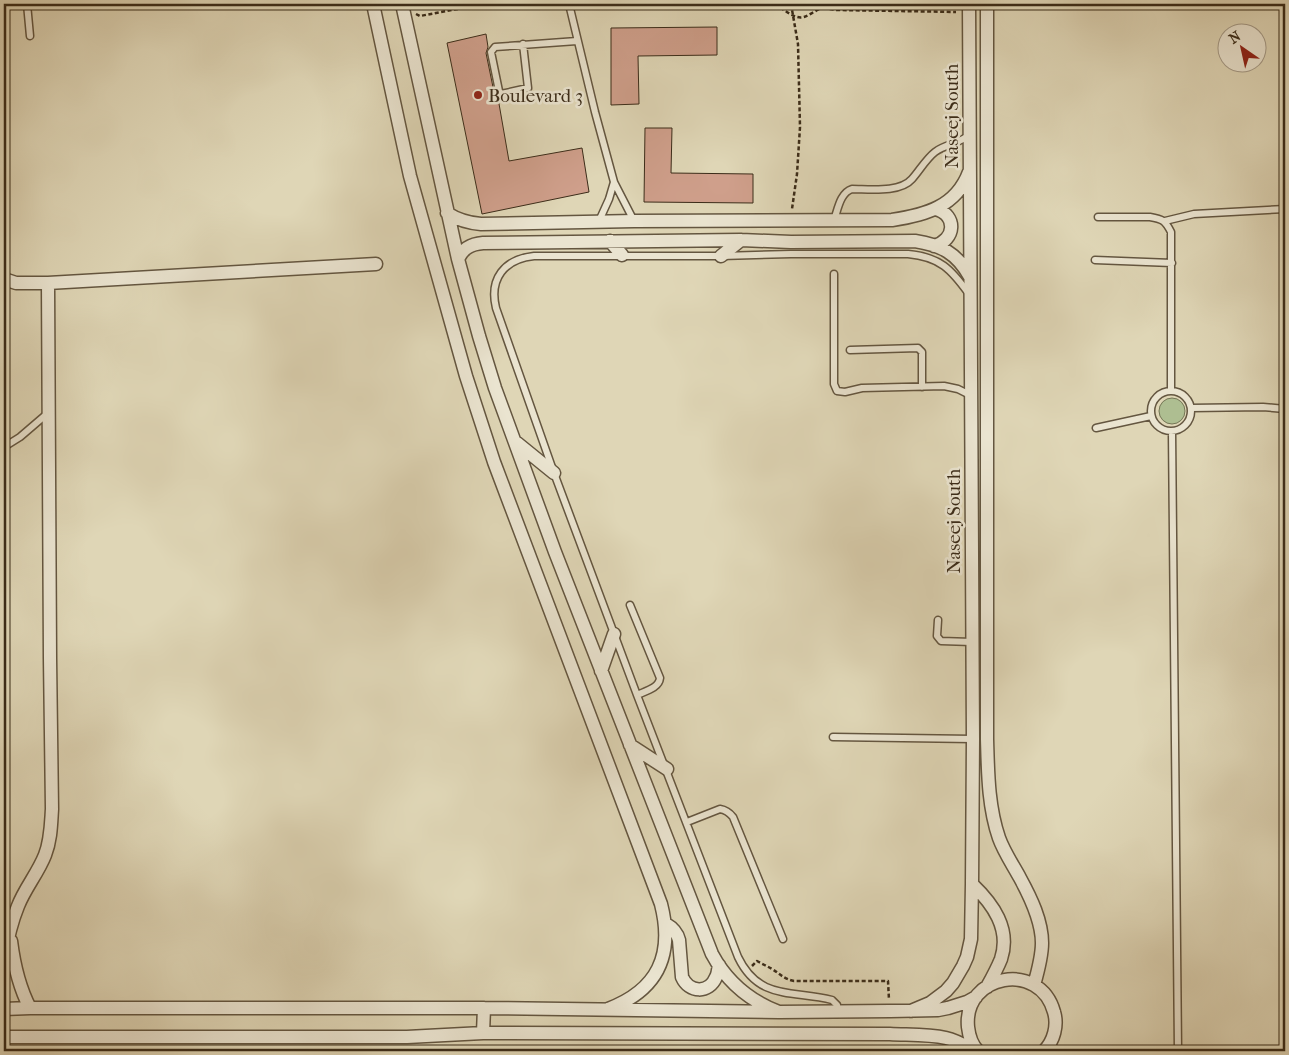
<svg xmlns="http://www.w3.org/2000/svg" width="1289" height="1055" font-family="'IM FELL French Canon',serif">
<style>
.green{fill:#aebe91;stroke:#747555}
.building{fill:#cf9f8b;stroke:#3b2c19}
.lines{fill:none;stroke-linecap:round;stroke-linejoin:round}
.lane-casing{stroke:#645640;stroke-width:9}
.street-casing{stroke:#645640;stroke-width:15}
.path{stroke:#3b2c19;stroke-width:2.5;stroke-dasharray:4 2.5;stroke-linecap:butt}
.lane{stroke:#eae4d0;stroke-width:6}
.street{stroke:#eae4d0;stroke-width:12}
.poi-dot{fill:#8f2418;stroke:#eae4d0;stroke-width:2}
.labels{text-anchor:middle;stroke-width:5;stroke-linejoin:round;paint-order:stroke}
.poi-label{font-size:19px;fill:#3b2c19;stroke:#eae4d0;text-anchor:start}
.street-label{font-size:19px;fill:#3b2c19;stroke:#eae4d0}
</style>
<rect width="100%" height="100%" fill="#dfd6b6"/>
<filter id="stains"><feTurbulence type="fractalNoise" baseFrequency=".004" numOctaves="4"/><feColorMatrix values="0 0 0 0 .2 0 0 0 0 .09 0 0 0 0 .02 0 0 0 .5 -.17"/></filter>
<radialGradient id="worn" r=".72"><stop offset=".6" stop-color="#630" stop-opacity="0"/><stop offset="1" stop-color="#630" stop-opacity=".3"/></radialGradient>
<path class="green" d="M1159 411a13 13 0 1 1 26 0a13 13 0 1 1-26 0Z"/>
<path class="building" d="M717,27V55L638,56L639,104L611,105V28Z
M486,34L488,47L486,53L494,92L498,98L509,161L582,148L589,192L482,214L447,43Z
M645,128H672L671,173L753,174V203L644,202Z"/>
<g class="lines">
<g class="lane-casing">
<path id="lane" d="M27,4L30,36
M569,4L595,112L614,182L634,221
M523,44L528,88L501,94L499,91L491,52L495,47L577,41
M1098,217H1150C1162,219 1165,220 1171,232V390
M834,220C838,209 840,193 852,189C869,189 900,193 912,179C920,170 926,159 935,152C945,144 959,144 969,135
M599,221L609,199L614,182
M1165,221L1194,214L1285,209
M1095,260L1172,263
M834,274V384L837,391L845,392L862,388L944,386L958,389L970,395
M850,350L918,348L922,352V387
M1151 411a20 20 0 1 1 40 0a20 20 0 1 1-40 0Z
M1191,408L1263,407L1285,409
M1096,428L1151,416
M1172,431L1178,1051
M4,447L20,437L48,413
M630,605L660,678C659,688 646,691 637,695
M938,620L937,636L941,641L972,642
M833,737L973,739
M687,822L720,809C726,810 729,812 733,817L783,939
M838,1011L837,1005L832,1000C793,990 759,1001 738,957L637,695L554,473L496,308C489,279 504,259 534,256H721L791,254H908C940,257 951,269 969,294"/>
</g>
<g class="street-casing">
<path id="street" d="M373,4L410,176L466,376L494,462L661,904C674,955 658,990 608,1009
M402,4L458,259L479,336L495,388L555,552L712,954C727,982 750,1001 779,1012
M987,4V739C988,772 988,806 999,838C1004,852 1013,865 1020,878C1031,898 1042,921 1042,943C1042,957 1038,971 1034,985
M447,213C458,220 468,223 481,224L634,221L892,220C925,215 956,207 969,172
M610,241L622,255
M934,246C956,240 957,215 936,209
M721,256L741,240
M458,259C463,248 471,244 483,243L741,240L791,242L915,241C941,245 957,253 970,277
M4,279L16,283H48L376,264
M517,443L554,473
M601,671L614,634
M630,745L667,769
M972,884C993,904 1011,929 1001,959C997,969 992,978 987,987
M666,924C673,928 677,932 679,940L682,977C689,993 709,994 716,977C718,974 718,969 719,965
M11,941C14,965 19,987 30,1008
M4,959C7,941 11,923 18,906C25,888 38,873 45,855C51,840 51,824 52,809L50,658L48,283
M4,1009L30,1008H484L779,1012L890,1011L938,1010L948,1008L967,1002L976,997
M911,1011L930,1003L946,991L953,983L963,966L967,957L971,939L972,884L973,739L969,4
M483,1033L484,1008
M4,1037H407L483,1033L890,1034C908,1035 928,1034 946,1038C956,1040 966,1046 975,1051
M978,1051C972,1045 969,1036 968,1027C963,974 1040,960 1054,1012C1058,1025 1054,1041 1044,1051"/>
</g>
<path class="path" d="M775,4C783,8 794,20 804,17C810,15 816,10 822,8
M791,4L798,44L800,127L797,174L792,209
M811,4L822,8L837,10L956,12
M416,14L420,16L484,4
M752,966L757,961C762,964 767,966 772,969C780,974 784,979 794,981H888L889,1000"/>
<use href="#lane" class="lane"/>
<use href="#street" class="street"/>
</g>
<circle class="poi-dot" cx="478" cy="95" r="5"/>
<g class="labels">
<g class="poi-label">
<text x="488" y="102">Boulevard 3</text>
</g>
<g class="street-label">
<text transform="translate(951 116) rotate(-90)" y="7">Naseej South</text>
<text transform="translate(953 521) rotate(-90)" y="7">Naseej South</text>
</g>
</g>
<rect width="1289" height="1055" fill="none" stroke="#dfd6b6" stroke-width="20"/>
<rect x="5" y="5" width="1279" height="1045" fill="none" stroke="#3b2c19" stroke-width="2.5"/>
<rect x="10" y="10" width="1269" height="1035" fill="none" stroke="#3b2c19"/>
<g transform="translate(1242 48) rotate(326)"><circle r="24" fill="#eae4d0" stroke="#a49a87"/>
<path d="M0-4L9 19L0 12L-9 19Z" fill="#8f2418"/>
<text y="-8" font-size="14" font-weight="bold" text-anchor="middle" fill="#3b2c19">N</text>
</g>
<rect width="100%" height="100%" filter="url(#stains)"/>
<rect width="100%" height="100%" fill="url(#worn)"/>
</svg>
